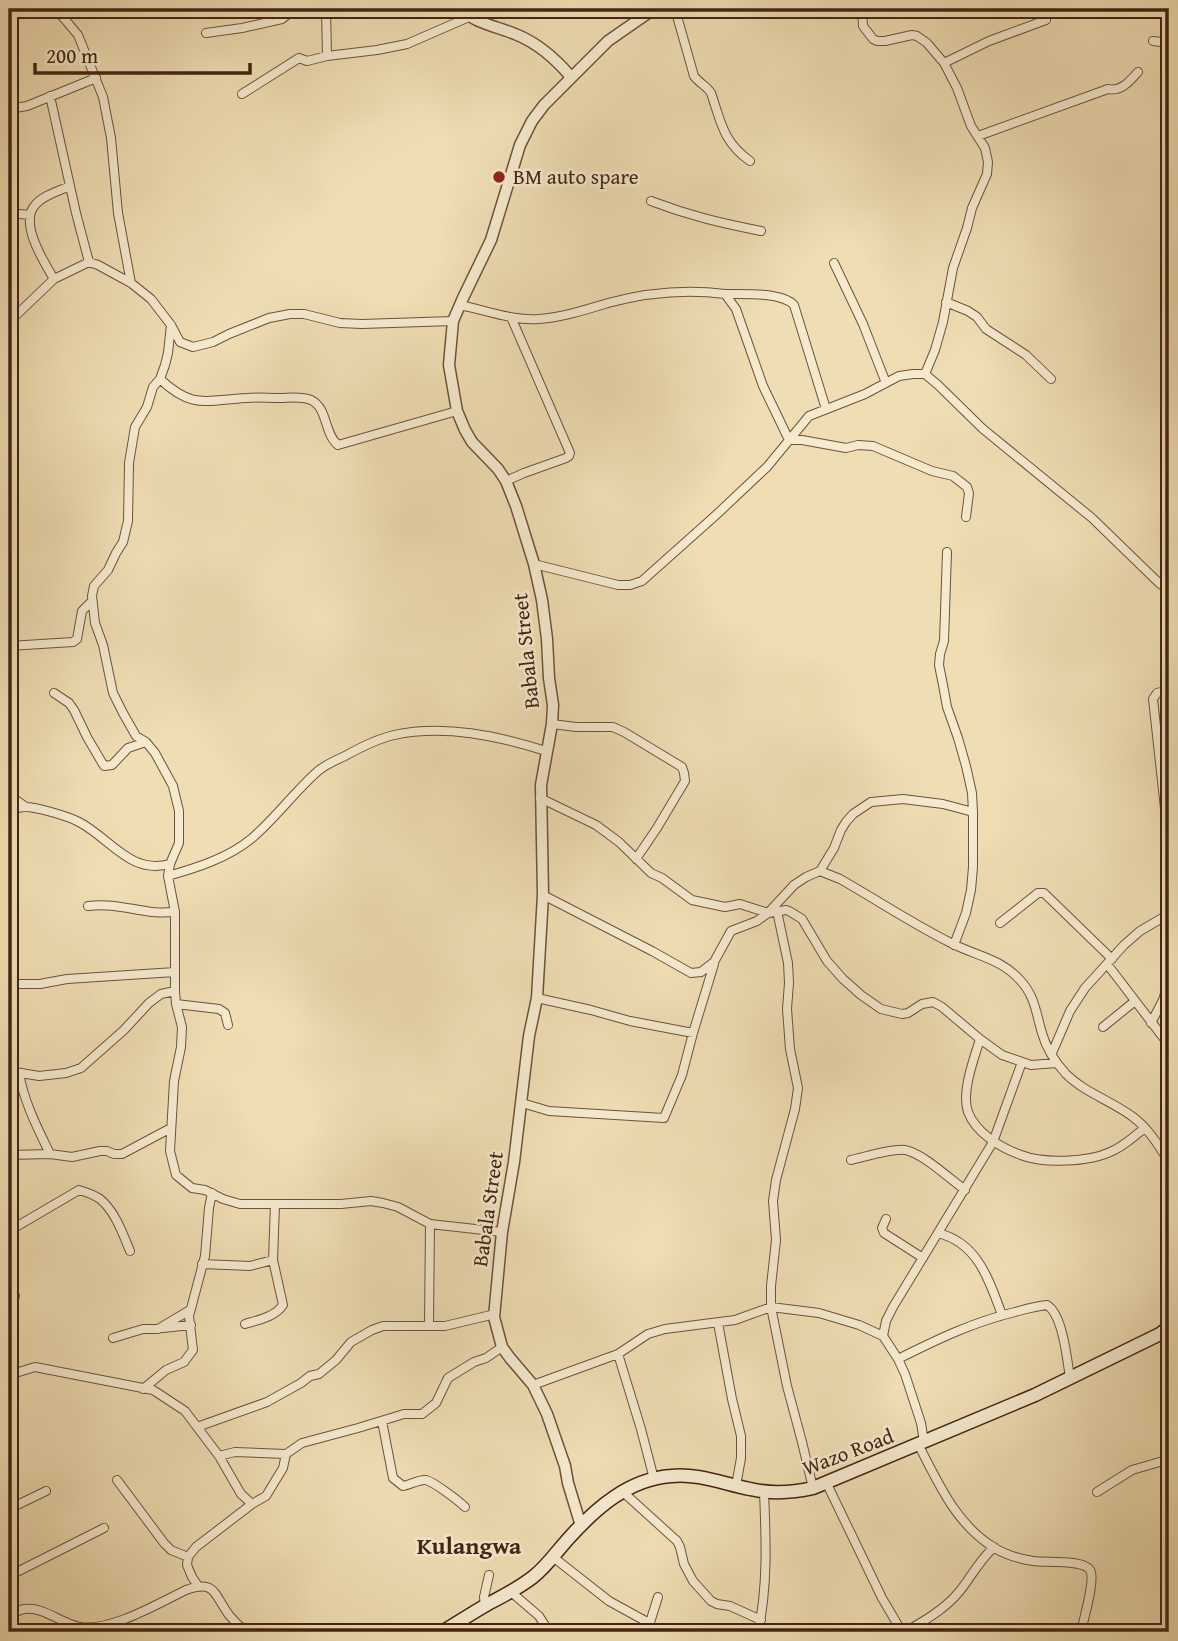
<svg xmlns="http://www.w3.org/2000/svg" width="1178" height="1641" font-family="'Gentium Book Plus',serif">
<style>
.lines{fill:none;stroke-linecap:round;stroke-linejoin:round}
.stream{stroke:#876d53;stroke-width:2}
.minor-casing{stroke:#6e523b;stroke-width:10}
.tertiary-casing{stroke:#6e523b;stroke-width:13}
.secondary-casing{stroke:#432413;stroke-width:15}
.minor{stroke:#f5e9ce;stroke-width:8}
.tertiary{stroke:#f5e9ce;stroke-width:10}
.secondary{stroke:#f5e9ce;stroke-width:12}
.poi-dot{fill:#8f2418;stroke:#f5e9ce;stroke-width:2.5}
.labels{text-anchor:middle;stroke-width:5;stroke-linejoin:round;paint-order:stroke}
.poi-label{font-size:21px;fill:#432413;stroke:#f5e9ce;text-anchor:start}
.street-label{font-size:21px;fill:#432413;stroke:#f5e9ce}
.quarter-label{font-size:24px;font-weight:bold;fill:#432413;stroke:#f5e9ce}
</style>
<rect width="100%" height="100%" fill="#efddb3"/>
<filter id="stains"><feTurbulence type="fractalNoise" baseFrequency=".00286" numOctaves="4"/><feColorMatrix values="0 0 0 0 .2 0 0 0 0 .09 0 0 0 0 .02 0 0 0 .5 -.17"/></filter>
<radialGradient id="worn" r=".72"><stop offset=".6" stop-color="#630" stop-opacity="0"/><stop offset="1" stop-color="#630" stop-opacity=".3"/></radialGradient>
<g class="lines">
<path class="stream" d="M9,15L12,9"/>
<g class="minor-casing">
<path id="minor" d="M51,9L62,16L78,35L103,97L111,138L118,213L131,283
M326,9L327,56
M675,9L694,76C699,83 707,86 711,93C721,122 723,142 750,161
M862,9L863,26L873,39L877,41H885L912,35L917,36L927,43L944,63L957,88L971,126L985,148L988,162L987,174L972,208L967,228L953,268L943,322L935,350L925,374
M206,33L242,28L282,19L287,15L289,9
M1153,41L1169,43
M944,63L989,41L1046,20
M242,94L299,58L307,61L327,56L377,50L407,44L469,17
M50,96L76,213L89,262
M9,109L27,106L96,78
M978,136L1108,89C1121,92 1130,81 1138,72
M651,201C690,216 721,223 761,231
M9,213L30,215
M834,263L863,324L886,383
M54,279C44,262 18,222 36,204C44,195 59,191 70,186
M725,294C744,294 781,292 794,305L826,409
M946,302L968,311L977,317L986,329L1026,355L1051,379
M460,305C485,310 513,321 539,319C563,317 585,310 608,303C645,293 686,289 725,294L736,309L763,386L789,440H802L846,448L858,445L873,446L932,471L953,476L967,487L969,493L966,517
M9,322L54,279L89,262L98,265L131,283L151,299L171,325L180,342L193,347L213,342L229,334L269,318L290,314H304L340,323L362,324L453,321
M171,325L168,353L165,365L160,379L153,387L147,407L135,427L129,463L128,521L123,542L116,553L108,570L94,586L92,596L95,623L103,645L113,693L123,713L136,736L146,742L155,753L173,786L179,811V843L170,864L168,876L175,912V991L176,1004L182,1027L181,1047L174,1081L170,1151L176,1175L192,1188L205,1190L223,1199L240,1204H341L371,1201L383,1203L398,1207L430,1224L502,1232
M160,379C193,410 206,400 246,398C257,397 268,398 279,398C289,398 301,396 311,400C328,408 324,434 338,445L457,411
M506,481L524,473L566,458L569,456L570,453L511,317
M947,552L944,641L940,654L939,665L943,685L947,707L958,738L966,766L972,793L973,812V867L971,890L966,913L954,945
M534,564L618,585H630L642,581L716,515L767,467L809,416L865,394L899,376L913,374H925L938,385L983,429L1092,518L1159,583L1169,590
M9,646L73,642L77,639L82,611L92,601
M1169,690L1157,693L1153,699L1169,845
M54,693L69,703L74,710L87,737L104,766L112,765L128,748L146,742
M552,724L576,727H613L624,732L682,767L684,773L685,781L657,828L636,859
M9,740C17,748 14,756 9,765
M9,795L26,807
M540,798L596,825L619,842L651,873L662,878L692,900L725,907L740,904L768,913L786,910L789,911L802,919L827,961L843,979L861,995L881,1009L902,1014L908,1013L922,1004L933,1002L942,1007L980,1039L1002,1055L1031,1065L1057,1063
M9,810C14,809 20,807 25,807C36,807 68,816 79,822C110,838 130,875 170,864
M820,871L840,879C877,900 913,924 951,943C976,956 1000,958 1020,980C1035,996 1036,1013 1042,1033C1046,1048 1056,1063 1066,1074C1085,1093 1112,1101 1133,1117C1149,1129 1159,1146 1169,1162
M168,876C196,868 228,858 251,839C275,819 294,792 318,771C325,765 336,760 345,756C361,747 377,739 394,735C444,724 498,736 546,751
M543,895L652,951L691,973L701,972L714,962L731,931L757,921L768,913L794,885L806,877L820,871L834,848L841,830L846,822L853,814L871,802L903,799L943,804L973,812
M88,906C112,903 129,909 152,912C159,913 167,912 175,912
M777,911L788,963L789,983L787,1009L790,1049L798,1088L795,1109L776,1180L773,1201L776,1240L771,1286V1307L787,1386L802,1442L813,1488
M1000,923L1038,893H1044L1112,959
M1107,964L1169,1045
M9,984H40L67,979L175,972
M537,998L591,1010L630,1021L693,1033L714,964
M176,1004L219,1009L225,1013L228,1025
M1151,1023L1163,1000L1169,981
M1103,1027L1135,1001
M980,1039C974,1059 961,1092 968,1112C976,1133 1001,1148 1021,1155C1043,1164 1089,1162 1110,1152C1123,1147 1134,1136 1145,1128
M1052,1053L1070,1011L1085,988L1124,945L1140,931L1169,914
M9,1071L39,1076L66,1073L81,1068L124,1030L149,1003L161,994L175,991
M19,1073C24,1102 37,1127 50,1154
M522,1103L549,1111L664,1118L682,1075L693,1033
M9,1155L50,1154L72,1157L100,1151H107L114,1154H122L171,1128
M851,1160C865,1157 892,1148 905,1150C921,1152 951,1180 965,1190
M886,1219L882,1228L884,1233L923,1258
M9,1231L79,1190C86,1192 94,1195 100,1199C115,1211 123,1234 130,1251
M938,1233C978,1243 989,1280 1002,1315
M202,1264L250,1266L273,1260
M9,1284L15,1296
M718,1323L732,1399L741,1436V1458L736,1486
M245,1324C258,1320 275,1317 283,1305L273,1260L275,1204
M429,1326H445L495,1314
M163,1328L191,1325
M113,1338L143,1329H158L190,1310
M618,1354L641,1429L654,1479
M898,1359C936,1340 973,1322 1015,1312C1026,1309 1036,1306 1047,1305C1063,1315 1067,1359 1070,1378
M9,1375L35,1367L153,1390L185,1411L219,1456L241,1494L252,1504
M533,1385L618,1354L648,1334L665,1329L735,1320L771,1307L819,1313L859,1325L883,1336
M143,1389L166,1370L184,1362L193,1350L189,1316L205,1256L209,1208L212,1193
M382,1421L393,1478L403,1486C410,1485 419,1479 426,1480C434,1482 459,1501 465,1507
M197,1427L267,1402L301,1383L310,1376L319,1374L336,1360L351,1342L372,1330L383,1326H429L430,1224
M924,1442L921,1423L905,1374L898,1359L883,1336L886,1321L893,1307L993,1142L1022,1062
M918,1444C938,1482 955,1523 993,1547C1004,1554 1020,1559 1033,1561C1045,1563 1083,1559 1090,1570C1096,1579 1083,1621 1081,1632
M219,1456L235,1452L286,1454
M117,1480L164,1543L171,1550L188,1557
M827,1484L882,1598L902,1632
M623,1492L677,1541L680,1547L684,1564L693,1581L711,1601L717,1604L730,1606L761,1620
M1097,1492L1132,1470L1163,1461L1169,1455
M9,1509L46,1491
M553,1557L609,1601L649,1623
M9,1576L104,1528
M198,1586L192,1577L187,1565L188,1557L196,1547L252,1504L266,1496L283,1468L286,1454L302,1443L358,1428L404,1414H422L436,1403L448,1378L474,1362L486,1358L502,1347
M511,1592L539,1616L549,1632
M485,1606L484,1597L489,1575
M9,1614C14,1613 19,1610 24,1609C43,1606 62,1624 80,1627C110,1632 159,1603 186,1590C216,1579 214,1595 229,1615C234,1621 240,1627 246,1632
M647,1632L658,1597
M758,1632C768,1586 766,1539 764,1492
M905,1632C924,1621 945,1609 959,1592C972,1576 978,1562 994,1547"/>
</g>
<g class="tertiary-casing">
<path id="tertiary" d="M461,9C476,24 496,26 515,34C538,43 555,58 571,77
M581,1526L568,1483L565,1466L547,1414L533,1385L510,1358L502,1347L494,1317L502,1232L514,1162L529,1036L537,998L543,895L541,785L552,724L553,705L549,678L547,639L542,600L534,564L516,506L506,481L498,469L472,442L465,430L457,411L449,365L453,321L463,298L491,240L520,145L532,121L544,105L608,41L654,9"/>
</g>
<g class="secondary-casing">
<path id="secondary" d="M442,1632C457,1623 472,1613 488,1604C503,1596 519,1588 533,1577C547,1566 557,1551 569,1538C596,1508 629,1479 671,1476C698,1473 724,1484 750,1489C771,1494 791,1493 813,1488L1035,1395L1160,1334L1169,1327"/>
</g>
<use href="#minor" class="minor"/>
<use href="#tertiary" class="tertiary"/>
<use href="#secondary" class="secondary"/>
</g>
<circle class="poi-dot" cx="499" cy="177" r="7"/>
<g class="labels">
<g class="poi-label">
<text x="513" y="184">BM auto spare</text>
</g>
<g class="street-label">
<text transform="translate(526 651) rotate(-96)" y="7">Babala Street</text>
<text transform="translate(488 1209) rotate(-82)" y="7">Babala Street</text>
<text transform="translate(848 1452) rotate(-21)" y="7">Wazo Road</text>
</g>
<g class="quarter-label">
<text x="469" y="1554">Kulangwa</text>
</g>
</g>
<rect width="1178" height="1641" fill="none" stroke="#efddb3" stroke-width="35"/>
<rect x="10" y="10" width="1157" height="1620" fill="none" stroke="#432413" stroke-width="3.5"/>
<rect x="18" y="18" width="1143" height="1606" fill="none" stroke="#432413" stroke-width="2"/>
<path d="M35 63v10h215v-10" fill="none" stroke="#432413" stroke-width="3.5"/>
<text x="46" y="63" font-size="21" fill="#432413" stroke="#f5e9ce" stroke-width="5" paint-order="stroke">200 m</text>
<rect width="100%" height="100%" filter="url(#stains)"/>
<rect width="100%" height="100%" fill="url(#worn)"/>
</svg>
